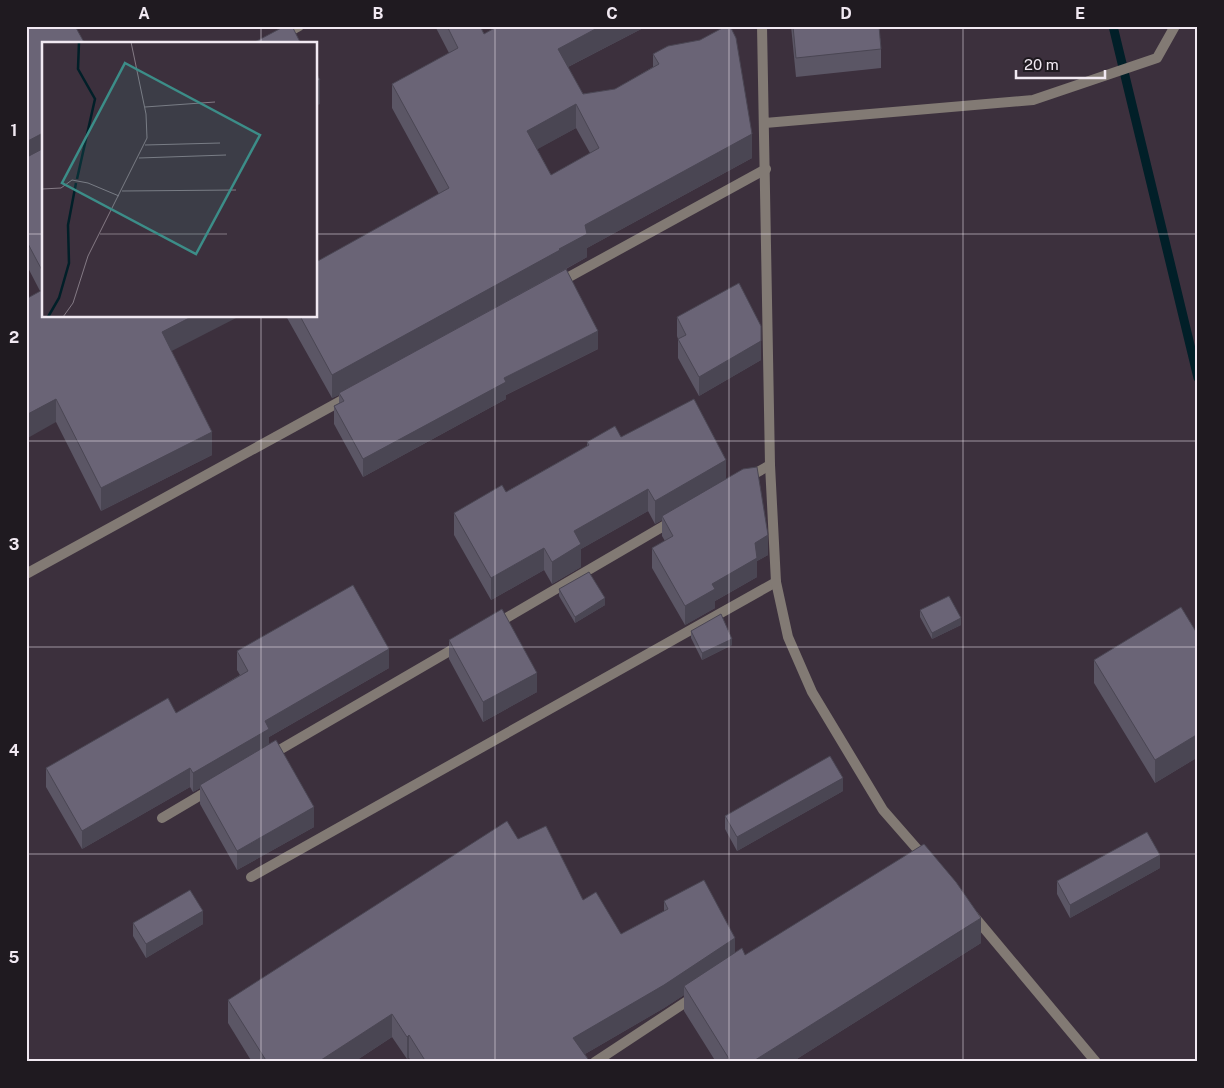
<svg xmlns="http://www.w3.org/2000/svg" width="1224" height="1088" font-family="'Public Sans',sans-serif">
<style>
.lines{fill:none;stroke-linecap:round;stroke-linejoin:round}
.stream{stroke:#011f28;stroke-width:9}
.lane{stroke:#827a74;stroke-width:10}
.street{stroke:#827a74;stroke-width:10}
.wall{fill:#5b5665;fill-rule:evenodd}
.shaded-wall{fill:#4a4653}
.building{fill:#6a6476;stroke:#4a4653;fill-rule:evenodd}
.grid{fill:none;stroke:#f1e9f2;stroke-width:1;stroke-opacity:0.55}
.inset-river{fill:none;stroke:#011f28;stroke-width:2.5}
.inset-road{fill:none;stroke:#847a85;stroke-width:1}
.view{fill:#3c8d88;fill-opacity:0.15;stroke:#3c8d88;stroke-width:2.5}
.inset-edge{fill:none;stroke:#f1e9f2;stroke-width:2.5}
.neatline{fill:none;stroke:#f1e9f2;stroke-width:2}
.grid-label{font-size:16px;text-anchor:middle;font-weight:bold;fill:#f1e9f2}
</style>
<rect width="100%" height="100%" fill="#3c303d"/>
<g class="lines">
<path class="stream" d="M1113,26L1198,378"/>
<path class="lane" d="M266,44L299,26
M558,283L766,169
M747,478L770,465
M26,574L350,396
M496,624L674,520
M269,756L460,645
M162,818L211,789
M251,877L776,582"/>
<path class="street" d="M762,26L770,465L776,582L788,637L812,692L883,810L925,858
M765,123L1033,100L1157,58L1175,26
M973,915L1096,1062
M595,1062L695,996"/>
</g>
<path class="wall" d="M26,26L44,44V316L171,351L212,455L101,511L56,422L40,291L26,264Z
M435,26H480L484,34L498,26H647L568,67L583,94L615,89L653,67V54L752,158L587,248V257L566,269L598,349L506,395V399L363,477L334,424V406L339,403V395L332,398L286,316H316L439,194L392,108V84L449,53ZM576,128L590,153L551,175L537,149Z
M791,26H879L881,49V68L796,77Z
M677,317L761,360L699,396L678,358V339L677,336Z
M621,437L726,479L768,555L757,561V577L715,601V608L685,625L652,568V548L665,541L662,536V520L655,524L648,511L581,549V567L552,584L544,570L491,600L454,535V513L506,492L587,446V442Z
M559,589L605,605L575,623L559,596Z
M920,610L961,625L932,639L920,617Z
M691,631L732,645L702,660L691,638Z
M1198,635V757L1155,783L1094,683V660Z
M449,640L537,692L483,722L449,659Z
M237,651L389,668L269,737V744L314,827L237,870L200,804V788L193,792L190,787L82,849L46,787V768L176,713L240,675L237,670Z
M843,791L737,851L725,829V816Z
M518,839L583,900L621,934L664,911V901L735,953L745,955L981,943L792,1062H716L684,1011V995L664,1008L585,1054L590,1062H412L409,1058L407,1059L392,1037L354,1062H252L228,1023V1000Z
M1160,868L1070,918L1057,894V881Z
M133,923L203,924L146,958L133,936Z"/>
<path class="shaded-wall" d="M601,26H647L558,72V49Z
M320,80V104L316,106V82Z
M576,104V128L527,155V131Z
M41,134V158L26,165V142Z
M752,134V158L587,248V257L339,393V395L332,398V375L559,249L585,225Z
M193,316H240L162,356V332Z
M598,331V349L506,395V399L363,477V459L504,378Z
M761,341V360L699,396V377Z
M56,399V422L26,439V415Z
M212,432V455L101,511V488Z
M726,460V483L662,516V520L655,524V501Z
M648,489V511L581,549V567L552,584V562L574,531Z
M768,535V555L757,561V577L715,601V608L685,625V606L712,584L755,543Z
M544,548V570L491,600V578Z
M605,598V605L575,623V617Z
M961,618V625L932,639V633Z
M732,639V645L702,660V653Z
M389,649V668L269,737V748L200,785V788L193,792V773L265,721Z
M537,673V692L483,722V702Z
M1198,734V757L1155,783V760Z
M190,768V787L82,849V831Z
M843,778V791L737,851V837Z
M314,807V827L237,870V851Z
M1160,855V868L1070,918V905Z
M203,911V924L146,958V944Z
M981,918V943L792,1062H752Z
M735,938V961L684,986V995L664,1008L573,1061V1038Z
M392,1014V1037L354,1062H318Z
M409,1035V1058L407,1059V1037Z"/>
<path class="building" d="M26,26H75L85,44H44V134H41L26,142Z
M285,26H292L301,44H251Z
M447,26H480L484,34L498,26H601L558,49L583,94L615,89L659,64L653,54L668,46L700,40L726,26H730L736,38L752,134L585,225L587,234L559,249L560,250L332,375L300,316H316V262L449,188L392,84L458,48ZM576,104L599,148L551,175L527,131Z
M793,26H879L881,49L796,58Z
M316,73L320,80L316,82Z
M44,148V274L26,240V156H29Z
M566,269L598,331L504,378L506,382L363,459L334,406L344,401L339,393Z
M739,283L761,326V341L699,377L678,339L686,335L677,317Z
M44,289V316H193L162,332L212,432L101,488L56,399L26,415V299Z
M694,399L726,460L655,501L648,489L574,531L581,544L552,562L544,548L491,578L454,513L502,485L506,492L589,445L587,442L615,426L621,437Z
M757,467L768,535L755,543L757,558L712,584L715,589L685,606L652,548L673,536L662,516L743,469Z
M589,572L605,598L575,617L559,589Z
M353,585L389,649L265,721L269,729L193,773L190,768L82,831L46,768L168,698L176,713L248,671L237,651Z
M949,596L961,618L932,633L920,610Z
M1181,607L1198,635V734L1155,760L1094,660Z
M502,609L537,673L483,702L449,640Z
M721,614L732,639L702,653L691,631Z
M276,740L314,807L237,851L200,785Z
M830,756L843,778L737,837L725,816Z
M507,821L518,839L546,826L583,900L596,892L621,934L668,909L664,901L704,880L735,938L664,985L573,1038L590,1062H426L409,1035L407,1037L392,1014L318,1062H267L228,1000Z
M1147,832L1160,855L1070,905L1057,881Z
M924,844L956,882L981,918L752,1062H731L684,986L742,948L745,955Z
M190,890L203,911L146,944L133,923Z"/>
<path class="grid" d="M261,26V44M495,26V1062M729,26V1062M963,26V1062M26,234H44M316,234H1198M261,316V1062M26,441H1198M26,647H1198M26,854H1198"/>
<g transform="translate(42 42)">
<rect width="275" height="275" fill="#3c303d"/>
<path class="inset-river" d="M35,137L53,57L36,27L37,0M6,275L17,256L27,221L26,183L34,141"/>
<path class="inset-road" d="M103,65L173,60M103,103L178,101M97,116L184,113M0,147L19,146L30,138L46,141L77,154M80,149L194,148M58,192H185M21,275L31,261L46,214L105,96L104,72L89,0"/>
<path class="view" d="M83,21L218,93L154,212L20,141Z"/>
<rect width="275" height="275" class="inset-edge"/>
</g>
<rect width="1224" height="1088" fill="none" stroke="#1f1a20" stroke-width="55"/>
<path d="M1016 70v8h89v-8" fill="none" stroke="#f1e9f2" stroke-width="2.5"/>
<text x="1024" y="70" font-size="15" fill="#f1e9f2" stroke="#1f1a20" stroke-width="4" paint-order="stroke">20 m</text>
<rect x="28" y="28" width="1168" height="1032" class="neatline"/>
<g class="grid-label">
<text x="144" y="19">A</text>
<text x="378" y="19">B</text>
<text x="612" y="19">C</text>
<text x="846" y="19">D</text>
<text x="1080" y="19">E</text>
<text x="14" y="136">1</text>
<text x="14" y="343">2</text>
<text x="14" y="550">3</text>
<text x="14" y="756">4</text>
<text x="14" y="963">5</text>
</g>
</svg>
